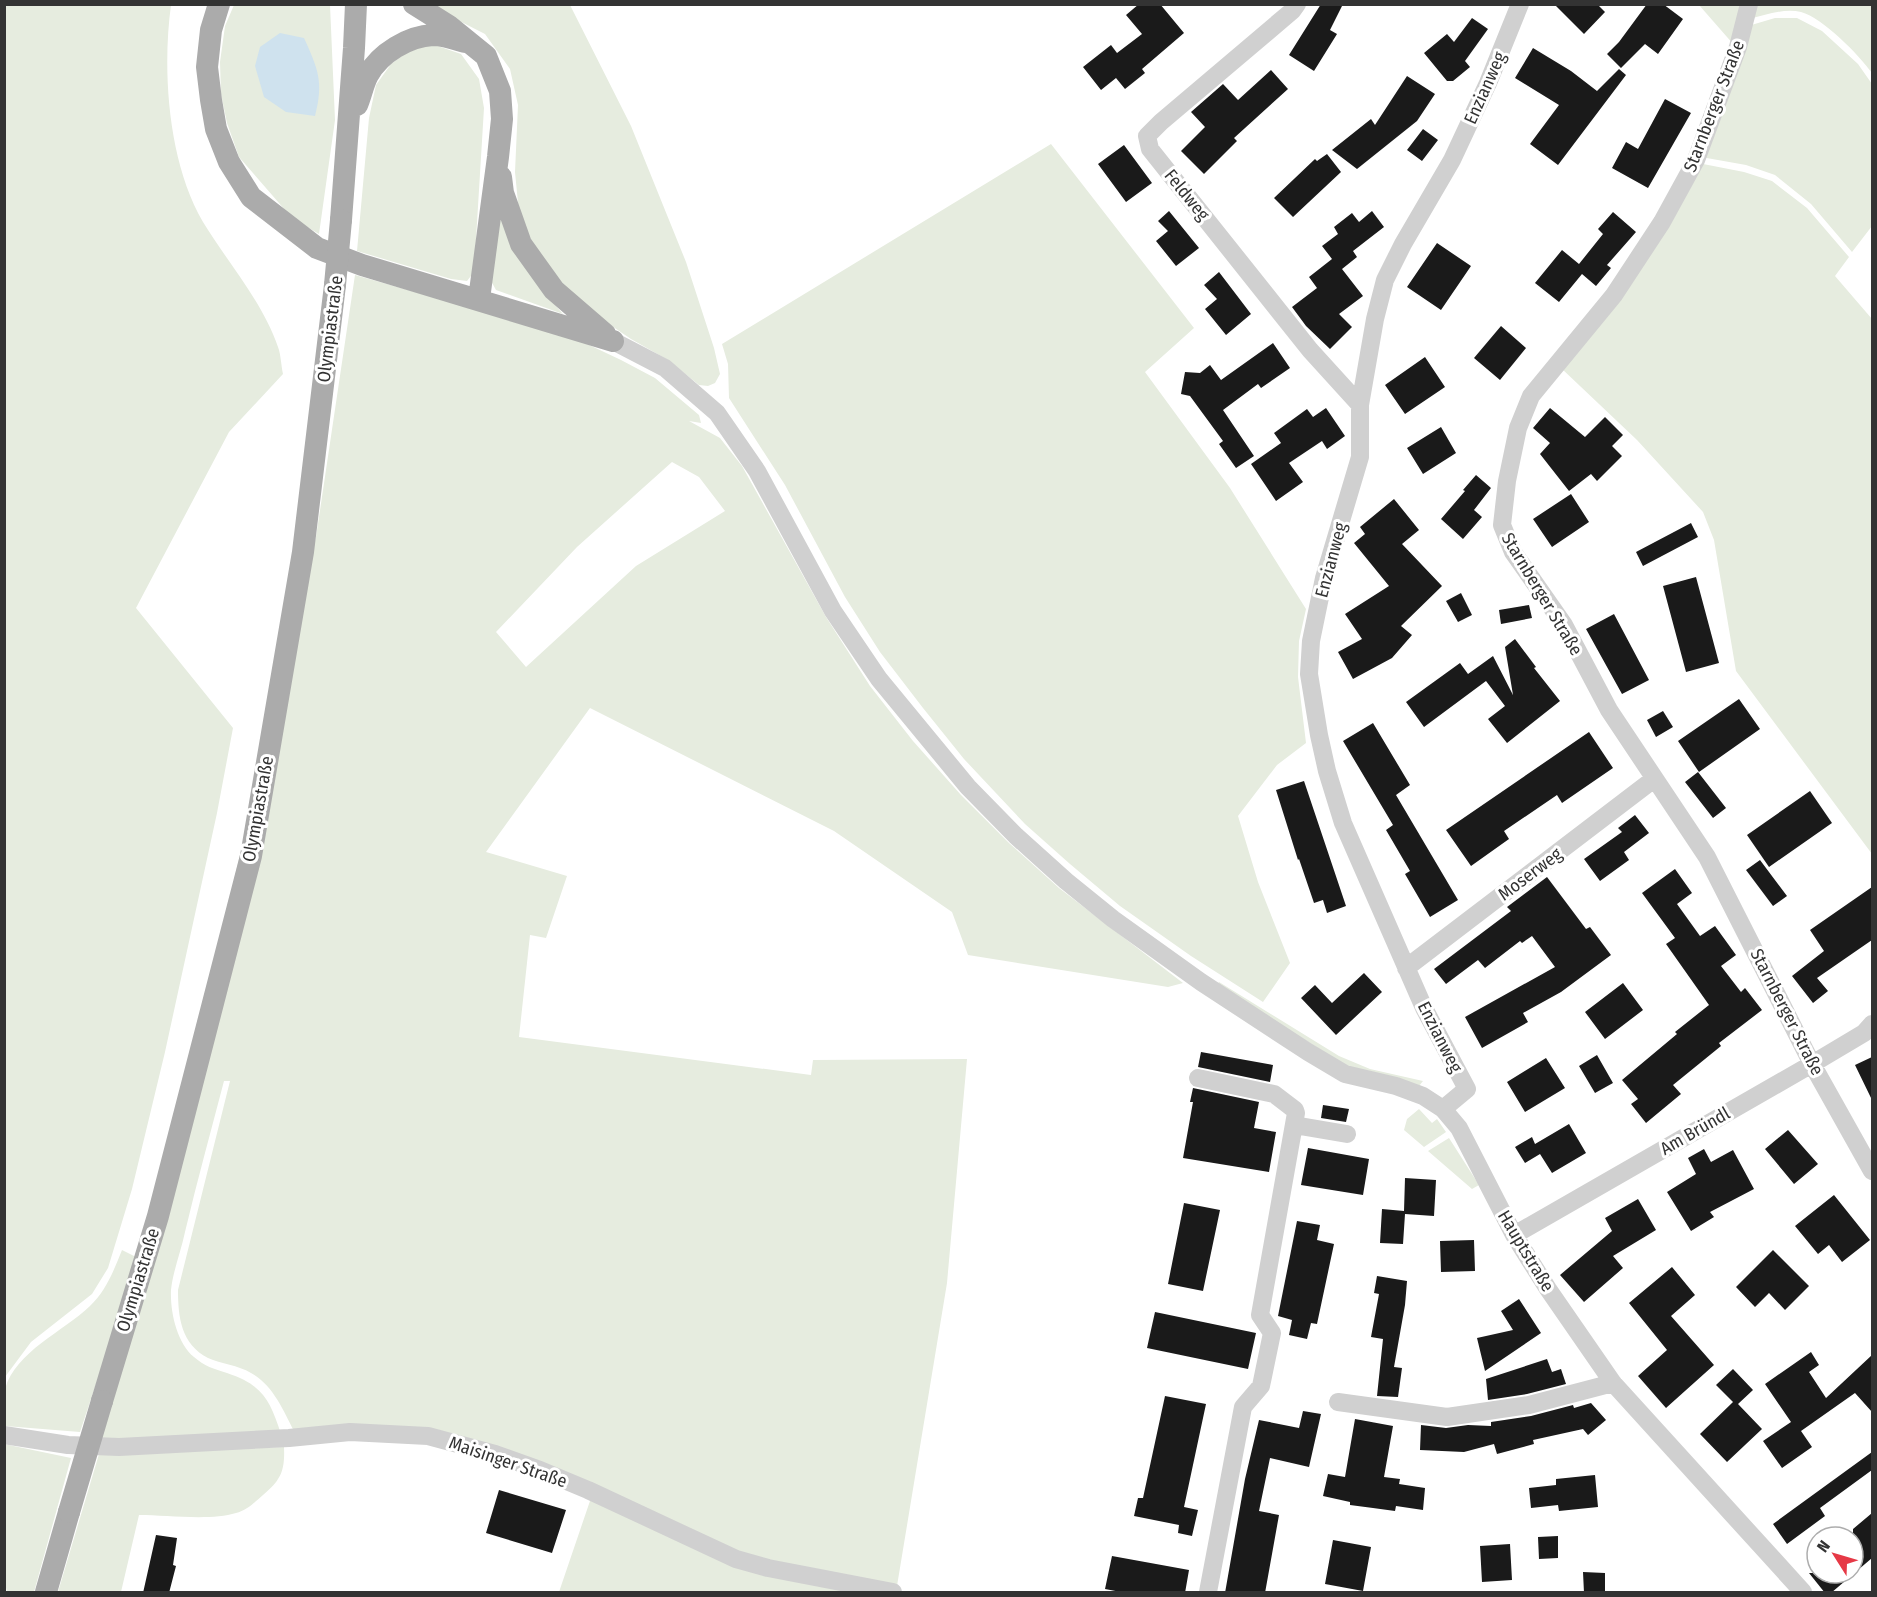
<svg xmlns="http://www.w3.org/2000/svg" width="1877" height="1597" font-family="'Fira Sans Condensed',sans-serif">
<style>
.green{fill:#e6ecdf;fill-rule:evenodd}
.water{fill:#cfe2ee}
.building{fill:#1a1a1a}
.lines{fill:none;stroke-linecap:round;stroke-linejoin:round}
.minor{stroke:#d0d0d0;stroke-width:18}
.major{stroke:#ababab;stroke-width:22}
.major-bridge{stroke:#ababab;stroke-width:22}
.labels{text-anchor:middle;stroke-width:6;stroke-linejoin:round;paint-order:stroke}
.street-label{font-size:18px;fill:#333;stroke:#fff}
</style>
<rect width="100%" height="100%" fill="#fff"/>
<path class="green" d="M5,4L171,5C162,71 168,162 203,222C228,263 262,301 278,347C281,355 281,365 283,374L229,432L136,608L233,728L217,813L165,1052L132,1189L108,1268L92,1294L31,1342L5,1377Z
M234,5H330L335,120L319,234L292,218L239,157L227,123L221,94L220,62L225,26Z
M428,5H570L631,126L686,262L714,348L720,374L715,383L708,386L699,385L668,360L631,339L572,299L529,240L519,213L515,172L518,105L510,69L485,34Z
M1699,5H1744L1734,45Z
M1753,5H1872V73C1859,55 1823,18 1801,12C1784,8 1765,15 1749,19Z
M1775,18H1797L1822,31L1858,64L1872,84V226L1852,252L1811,204L1775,175L1746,165L1701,157L1748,26Z
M432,44L461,54L479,79L484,108L474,272L467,281L451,279L357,251L369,118L376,85L391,64L409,51Z
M1051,144L1194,328L1145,372L1230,488L1306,609L1299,641L1298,677L1306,743L1277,765L1238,816L1258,882L1290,963L1263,1002L1191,956L1120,906L1070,864L1025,824L964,759L923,708L880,652L845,597L785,485L729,398L728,364L722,344Z
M1698,163L1744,172L1772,181L1807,208L1849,257L1835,276L1872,319V854L1736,671L1714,540L1703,512L1637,440L1561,368Z
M499,192L540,288L563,314L496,290L490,279Z
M355,275L486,312L585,343L621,360L655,378L699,415L701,423L689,421L720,438L742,466L826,617L870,686L913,741L961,795L1009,843L1059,888L1183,983L1168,987L968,955L952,912L834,831L590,708L486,852L567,876L546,938L530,935L519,1037L811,1075L813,1060L967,1059L947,1283L896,1592H559L591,1498L497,1448L294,1431C283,1410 273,1385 251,1373C238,1365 221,1364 208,1358C181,1344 178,1317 178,1290L230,1081H224C211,1131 197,1181 185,1232C181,1251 173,1271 171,1290C170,1312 177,1343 194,1357C204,1366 214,1369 227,1373C263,1385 270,1400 281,1434L100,1441L316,537ZM672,462L699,477L725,511L636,566L526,667L496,632L577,547Z
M1219,982L1339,1056L1370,1069L1423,1081L1419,1086L1350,1068L1217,985Z
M1419,1109L1432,1123L1437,1119L1446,1132L1424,1147L1404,1130L1407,1119Z
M1449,1138L1479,1185L1472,1189L1428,1151Z
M122,1250L138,1258L80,1432L5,1426C5,1415 2,1400 5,1389C16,1351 63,1332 90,1306C106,1291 114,1270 122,1250Z
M4,1444L71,1458L34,1592H7L5,1583Z
M284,1447C285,1471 281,1480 263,1495C255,1502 247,1510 236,1513C211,1521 166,1515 139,1515L121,1592H58L99,1454Z"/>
<path class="water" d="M280,33L304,38C318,69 324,82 315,116L286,112L264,97L255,66L260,47Z"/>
<path class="building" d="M1139,4H1160L1184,33L1142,69L1145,73L1125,89L1116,78L1101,90L1083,67L1111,45L1117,53L1142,34L1126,15Z
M1321,4H1343L1330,30L1337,34L1314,71L1289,55Z
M1554,4H1597L1605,12L1584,34Z
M1647,4H1663L1683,19L1658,54L1645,44L1621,68L1607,54L1619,42Z
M1472,18L1488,29L1465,61L1470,67L1453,81H1447L1424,53L1447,34L1454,42Z
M1533,48L1571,71L1597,91L1619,69L1626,75L1558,165L1530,144L1559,105L1515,78Z
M1271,70L1288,89L1234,138L1237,141L1204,174L1181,151L1205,127L1191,112L1223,84L1238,100Z
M1407,76L1435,94L1417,121L1357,169L1332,150L1371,119L1375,125Z
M1665,99L1691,113L1648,188L1612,168L1626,142L1638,149Z
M1423,129L1438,140L1422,161L1407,150Z
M1124,145L1152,183L1126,202L1098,164Z
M1327,154L1341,172L1293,217L1274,198L1315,159L1317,161Z
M1169,211L1199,248L1176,266L1156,241L1168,231L1158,221Z
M1372,211L1384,227L1353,251L1357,257L1342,269L1363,296L1339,314L1352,327L1330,349L1306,326L1292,307L1317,288L1309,277L1332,259L1322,246L1338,234L1334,227L1352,213L1359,222Z
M1613,212L1636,232L1607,265L1611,268L1596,286L1582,274L1559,302L1535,283L1562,250L1579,264L1603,234L1598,229Z
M1437,243L1471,266L1441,310L1407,287Z
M1219,272L1251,314L1226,335L1205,309L1217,299L1204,285Z
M1501,326L1526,348L1500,380L1474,358Z
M1273,343L1290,368L1261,388L1258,384L1223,410L1254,456L1236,468L1219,444L1223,441L1190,396L1181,394L1185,372L1200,373L1210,365L1221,380Z
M1425,357L1445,387L1405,414L1385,385Z
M1326,408L1345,436L1327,449L1322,441L1289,463L1303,482L1276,501L1251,464L1281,443L1274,433L1307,409L1313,417Z
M1550,408L1585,437L1605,417L1623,435L1612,446L1622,456L1597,481L1591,474L1569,491L1540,454L1550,443L1533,428Z
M1441,427L1456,453L1423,474L1407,448Z
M1476,475L1491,488L1474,510L1482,517L1463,539L1441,519L1465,491L1463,490Z
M1571,494L1589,522L1552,547L1533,519Z
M1394,499L1419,530L1402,544L1442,586L1401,626L1412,635L1392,658L1353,679L1338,652L1362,639L1345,614L1389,586L1354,543L1365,534L1360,527Z
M1691,523L1698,537L1643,566L1636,552Z
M1696,577L1719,663L1686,672L1663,586Z
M1461,593L1472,615L1458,622L1446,601Z
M1529,605L1532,618L1501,624L1499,610Z
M1614,614L1649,680L1622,694L1586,629Z
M1515,639L1536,667L1534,668L1560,701L1507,743L1488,719L1505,706L1486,681L1424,727L1406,702L1460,663L1468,674L1493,656L1513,695L1505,647Z
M1739,699L1760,729L1699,772L1678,741Z
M1663,711L1673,727L1656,737L1647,720Z
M1373,723L1410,785L1396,795L1458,900L1430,917L1405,874L1410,871L1386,830L1393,825L1343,741Z
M1589,732L1613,768L1562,803L1557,795L1504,831L1509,839L1471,866L1446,830Z
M1698,772L1726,808L1713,818L1685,782Z
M1304,781L1346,906L1327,913L1323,900L1314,903L1299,859L1298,860L1276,790Z
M1810,791L1832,823L1769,867L1747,835Z
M1635,815L1649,833L1624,852L1629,860L1600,881L1584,859L1622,832L1618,828Z
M1760,860L1787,896L1773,906L1746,870Z
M1675,869L1692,893L1677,904L1700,936L1715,926L1736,955L1721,966L1741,992L1745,988L1762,1010L1719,1043L1721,1046L1673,1085L1681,1094L1646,1123L1631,1104L1638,1099L1622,1080L1677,1034L1675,1032L1709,1005L1666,944L1675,938L1642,893Z
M1547,877L1586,929L1590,927L1611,955L1561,992L1523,1013L1528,1022L1482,1048L1465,1017L1555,967L1532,936L1522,943L1520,941L1485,968L1478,960L1446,984L1434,969L1511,911L1507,907Z
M1872,887V940L1817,978L1828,991L1813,1003L1792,976L1824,951L1810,930Z
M1364,973L1382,992L1336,1035L1301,998L1315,985L1332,1003Z
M1623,983L1643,1010L1605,1039L1585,1012Z
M1201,1052L1273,1065L1270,1082L1198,1067Z
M1597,1055L1613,1083L1595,1093L1579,1066Z
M1872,1057V1100L1855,1065Z
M1546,1058L1565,1088L1525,1112L1507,1082Z
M1193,1088L1259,1102L1254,1128L1276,1132L1269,1172L1183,1158L1193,1102H1190Z
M1323,1105L1349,1109L1346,1122L1321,1118Z
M1569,1124L1586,1153L1552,1173L1540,1154L1525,1163L1515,1147L1532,1137L1535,1144Z
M1788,1130L1818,1164L1794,1184L1765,1149Z
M1308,1148L1369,1159L1363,1195L1301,1185Z
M1704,1149L1711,1162L1733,1150L1754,1189L1710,1212L1714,1217L1691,1231L1667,1192L1696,1174L1688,1158Z
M1405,1178L1436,1180L1434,1216L1405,1214L1403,1244L1380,1243L1382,1209L1404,1211Z
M1834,1195L1870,1240L1842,1262L1829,1245L1818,1254L1795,1226Z
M1638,1199L1656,1230L1613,1256L1623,1268L1584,1302L1560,1275L1612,1231L1605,1218Z
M1184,1203L1220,1210L1203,1291L1168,1284Z
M1297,1221L1320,1225L1317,1240L1334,1244L1317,1324L1311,1323L1307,1339L1289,1335L1292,1320L1278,1316Z
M1474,1240L1475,1271L1441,1272L1440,1241Z
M1773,1250L1809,1286L1785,1310L1769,1293L1755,1307L1736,1287Z
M1672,1267L1695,1295L1671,1316L1714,1365L1666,1408L1638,1376L1667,1350L1629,1303Z
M1377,1276L1407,1281L1405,1305L1394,1367L1402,1368L1398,1397L1377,1396L1383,1339L1371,1337L1379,1294L1374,1293Z
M1519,1299L1541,1333L1485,1371L1477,1338L1513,1330L1501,1311Z
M1155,1312L1256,1333L1248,1369L1147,1348Z
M1811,1352L1819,1365L1809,1372L1826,1398L1872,1355V1412L1855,1393L1801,1431L1812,1447L1782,1468L1763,1441L1791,1422L1765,1384Z
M1547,1359L1552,1372L1561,1369L1566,1384L1527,1394L1488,1400L1486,1379Z
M1733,1369L1753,1390L1738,1404L1762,1429L1727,1462L1700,1434L1733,1402L1716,1385Z
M1165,1396L1206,1404L1184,1507L1198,1510L1192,1536L1178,1533L1179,1525L1134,1516L1138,1498H1143Z
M1591,1403L1606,1420L1588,1435L1583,1429L1533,1440L1534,1444L1497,1454L1494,1444L1464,1452L1420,1450L1421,1425L1446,1428L1468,1425L1491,1426V1422L1531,1416L1573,1405L1574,1408Z
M1303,1411L1321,1414L1309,1467L1270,1458L1259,1511L1279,1515L1265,1593H1225L1245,1479L1259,1420L1299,1428Z
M1355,1419L1393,1426L1384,1477L1400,1479L1399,1484L1425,1488L1423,1510L1396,1506L1395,1511L1373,1508L1350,1505V1502L1323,1496L1328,1474L1345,1477Z
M1872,1452V1470L1820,1508L1825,1516L1787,1544L1773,1524Z
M1595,1475L1598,1507L1559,1511L1558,1505L1531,1508L1529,1488L1556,1485V1479Z
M499,1490L566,1510L552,1553L486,1533Z
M1872,1513V1558L1831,1593H1825L1809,1573H1853V1529Z
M156,1535L177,1538L173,1565L176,1566L169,1593H143Z
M1558,1536V1558L1539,1559L1538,1537Z
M1333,1540L1371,1547L1363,1591L1325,1584Z
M1510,1544L1512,1580L1482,1582L1480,1546Z
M1112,1556L1189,1570L1185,1593H1126L1105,1589Z
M1583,1572L1605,1573V1593H1584Z"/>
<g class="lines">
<path class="minor" d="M1297,4L1292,11L1161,122L1147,136L1150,149L1310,350L1360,405
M1749,4L1738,47L1696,160L1662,222L1614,295L1531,396L1518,428L1507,481L1502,525L1513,552L1564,625L1609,710L1707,857L1812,1064L1872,1171
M613,341L665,368L717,413L757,471L833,611L879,679L968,787L1016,836L1066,881L1113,919L1201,982L1308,1052L1345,1074L1396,1086L1423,1096L1443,1109L1459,1128L1514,1235L1548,1289L1613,1383L1803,1592
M1406,968L1654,779
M1198,1078L1274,1094L1295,1110L1296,1113L1260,1315L1272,1333L1261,1386L1243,1407L1208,1592
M1443,1109L1467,1089L1424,1008L1343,823L1327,771L1319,735L1309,674L1311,641L1324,578L1360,457V405L1375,319L1385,280L1403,244L1452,160L1488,83L1520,4
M1294,1125L1347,1134
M1514,1235L1812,1064L1864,1033L1872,1024
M1338,1402L1447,1417L1529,1405L1613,1383
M4,1435L68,1445L119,1447L289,1438L350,1432L428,1436L495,1454L540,1470L588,1490L736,1559L768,1568L893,1592"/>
<path class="major" d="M219,4L211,30L207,67L211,100L216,129L229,162L251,197L317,248L362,265L613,341
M414,4L449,26L486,56L500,91L502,119L498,157L479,299
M357,105C361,96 363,84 368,75C380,53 409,36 433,35C444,35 455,39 465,42
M501,177L503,193L521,244L554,290L605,334
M341,220L354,48L356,4
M102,1401L158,1216L251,856L303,552L335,285
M46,1592L69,1512"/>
<path class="major-bridge" d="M335,285L341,220
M69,1512L102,1401"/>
</g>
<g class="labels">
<g class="street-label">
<text transform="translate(1485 88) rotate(-66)" y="6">Enzianweg</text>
<text transform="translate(1714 106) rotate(-69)" y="6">Starnberger Straße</text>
<text transform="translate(1187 195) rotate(51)" y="6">Feldweg</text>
<text transform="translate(330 329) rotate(-83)" y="6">Olympiastraße</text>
<text transform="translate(1331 560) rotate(-75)" y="6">Enzianweg</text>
<text transform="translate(1542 594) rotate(59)" y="6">Starnberger Straße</text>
<text transform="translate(258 809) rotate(-80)" y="6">Olympiastraße</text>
<text transform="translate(1530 874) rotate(-37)" y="6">Moserweg</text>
<text transform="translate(1787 1012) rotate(63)" y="6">Starnberger Straße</text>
<text transform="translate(1440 1037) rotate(63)" y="6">Enzianweg</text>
<text transform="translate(1695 1131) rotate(-30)" y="6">Am Bründl</text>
<text transform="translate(1526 1251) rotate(59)" y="6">Hauptstraße</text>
<text transform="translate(138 1280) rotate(-73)" y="6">Olympiastraße</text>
<text transform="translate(508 1462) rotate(19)" y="6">Maisinger Straße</text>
</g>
</g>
<rect width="1877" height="1597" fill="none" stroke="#333333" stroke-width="12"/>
<g transform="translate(1835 1555) rotate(307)"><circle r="28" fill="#ffffff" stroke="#adadad" stroke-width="1.5"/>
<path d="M0-4.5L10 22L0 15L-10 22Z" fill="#e63946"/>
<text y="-9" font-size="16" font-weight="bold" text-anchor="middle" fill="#333333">N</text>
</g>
</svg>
